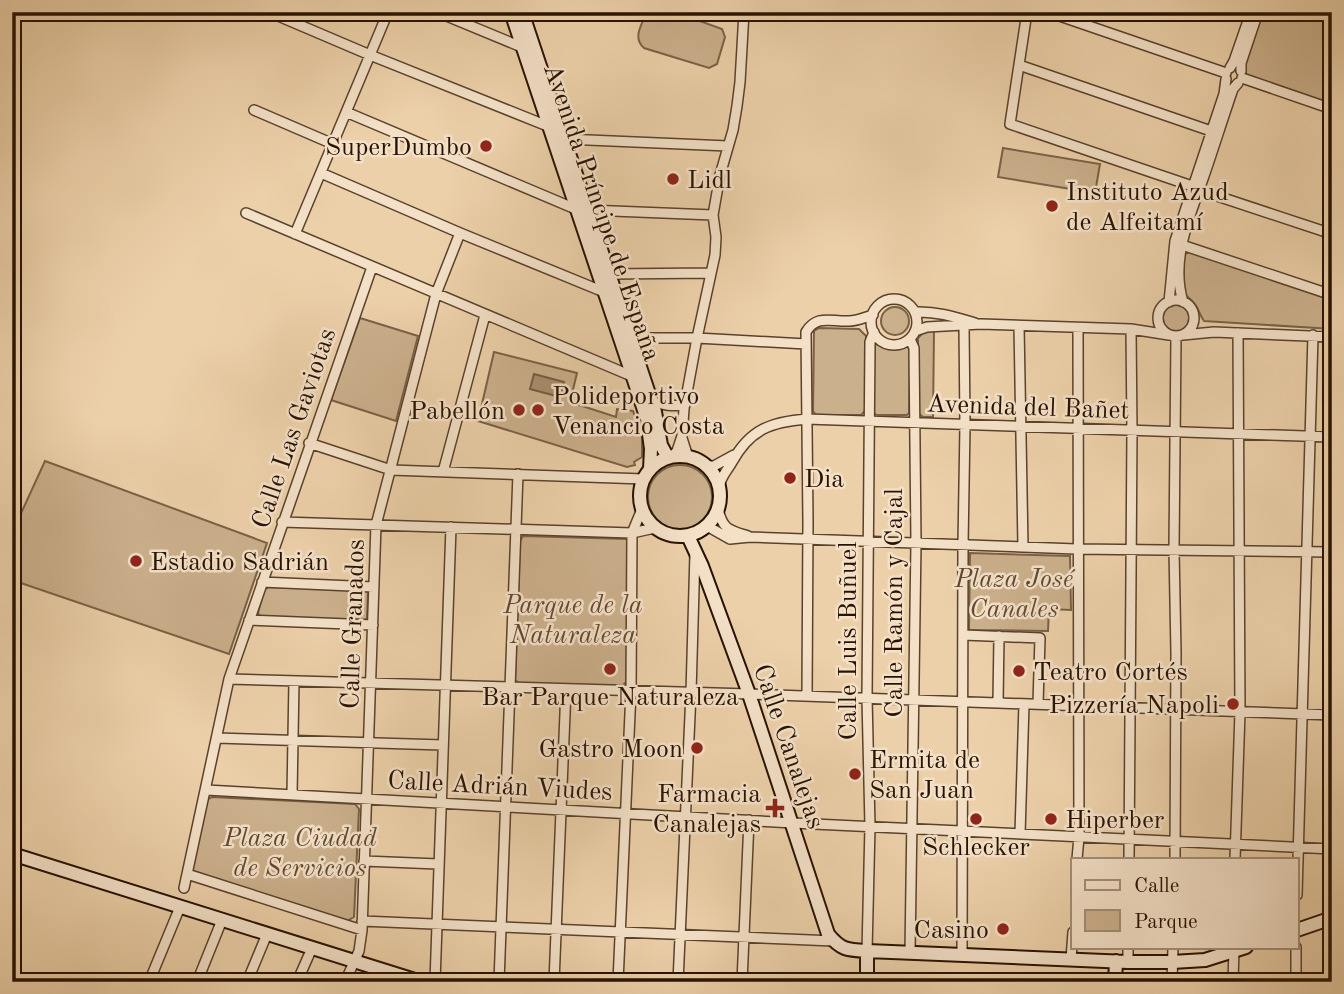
<svg xmlns="http://www.w3.org/2000/svg" width="1344" height="994" font-family="'Old Standard TT',serif">
<style>
.green{fill:#cbb08c;stroke:#7a6146;stroke-width:2}
.water{fill:#a98f70;stroke:#755d44;stroke-width:2}
.lines{fill:none;stroke-linecap:round;stroke-linejoin:round}
.street-casing{stroke:#59422b;stroke-width:12}
.secondary-casing{stroke:#281201;stroke-width:16}
.street{stroke:#f3e0c7;stroke-width:9}
.secondary{stroke:#f3e0c7;stroke-width:12}
.poi-dot{fill:#8f2418;stroke:#f3e0c7;stroke-width:2.5}
.labels{text-anchor:middle;stroke-width:5;stroke-linejoin:round;paint-order:stroke}
.poi-label{font-size:26px;fill:#281201;stroke:#f3e0c7;text-anchor:start}
.street-label{font-size:26px;fill:#281201;stroke:#f3e0c7}
.park-label{font-size:26px;font-style:italic;fill:#614932;stroke:#f3e0c7}
</style>
<rect width="100%" height="100%" fill="#ecd0a9"/>
<filter id="stains"><feTurbulence type="fractalNoise" baseFrequency=".00286" numOctaves="4"/><feColorMatrix values="0 0 0 0 .2 0 0 0 0 .09 0 0 0 0 .02 0 0 0 .5 -.17"/></filter>
<radialGradient id="worn" r=".72"><stop offset=".6" stop-color="#630" stop-opacity="0"/><stop offset="1" stop-color="#630" stop-opacity=".3"/></radialGradient>
<path class="green" d="M647,12H675L722,29L725,37L717,64L709,68L644,48C632,38 642,24 647,12Z
M1263,12H1332V104L1247,75L1245,72L1244,65Z
M1003,148L1100,164L1095,193L998,177Z
M1191,251L1332,300V329L1204,321C1200,316 1199,309 1194,303C1191,299 1187,297 1183,292L1184,255Z
M1163 318a13 13 0 1 1 26 0a13 13 0 1 1-26 0Z
M881 321a14 14 0 1 1 28 0a14 14 0 1 1-28 0Z
M360,318L418,336L396,421L331,400Z
M819,328L859,329L866,336V410L861,415H816L813,411L814,331Z
M934,331L933,417H923L918,413V338L924,332Z
M874,344C886,345 894,353 907,346L910,349L909,413L907,415H876L873,411Z
M494,352L577,373L570,402L616,417L617,409L633,411L642,437V457L634,462L635,465L627,467L478,421Z
M45,461L267,543L229,654L12,580V533Z
M648 497a32 32 0 1 1 64 0a32 32 0 1 1-64 0Z
M523,536L627,539L630,544L626,682L622,686L519,683L515,680L520,541Z
M970,553L1070,556L1071,610L1049,609L1048,631L969,630Z
M269,587L364,590L368,592L367,618L364,621L260,616L258,613L264,590Z
M212,797L355,804L359,809L354,917L347,921L194,872L191,866L207,800Z"/>
<path class="water" d="M534,374L564,382L560,397L530,389Z"/>
<g class="lines">
<g class="street-casing">
<path id="street" d="M269,12L370,55L550,127
M437,12L524,48
M1027,12L1010,124L1192,186
M1048,12L1226,73
M1234,12L1249,17
M1019,65L1211,131
M1230,68L1234,61L1251,12
M1241,71V63L1258,12
M1242,78L1332,109
M254,110L333,144
M346,112L578,210
M565,139L728,146
M321,173L460,233L604,292
M1199,190L1332,234
M588,210L713,215
M246,213L634,377
M295,234L388,12
M1182,245L1332,295
M609,274L711,273
M871 322a23 23 0 1 1 46 0a23 23 0 1 1-46 0Z
M1158 318a18 18 0 1 1 36 0a18 18 0 1 1-36 0Z
M1169,302L1175,241L1224,94L1226,79
M1183,302C1170,259 1190,216 1204,176C1214,147 1223,118 1233,89L1238,83
M915,312C936,311 955,317 975,323
M1019,326L1023,547
M915,331L927,327L981,324L1131,329L1169,335
M1183,335L1214,332L1332,337
M631,338H697L806,344
M910,339L914,348L916,543L910,953
M652,401C663,406 673,406 685,405
M682,438L688,457
M309,443L391,470L644,479
M672,457L677,451L682,436L684,409L697,338L715,255L716,237L713,215L720,175L733,130L737,106L740,82L744,12
M706,466H714L734,455
M443,472L485,315
M719,487C721,476 727,471 732,462C750,429 771,422 807,419L1332,437
M718,509C723,530 729,530 748,536
M282,522L632,533L655,528
M707,526L730,539L750,537L1076,549L1332,552
M262,582L374,587
M249,620L373,625
M964,635L1040,638L1038,704
M229,679L749,694L1332,715
M807,696L808,522L806,332C817,314 831,322 849,321C857,321 865,317 873,315
M998,703L999,636
M217,738L443,745
M206,790L793,823L1332,849
M292,795L294,681
M1020,834L1024,704
M1077,859L1079,837L1078,328
M1129,859L1132,431L1131,329
M1175,859L1176,653L1174,549L1176,337
M1235,859L1240,712L1238,333
M364,861L438,864
M187,874L362,930
M184,888L229,679L372,267
M1297,895L1313,335
M362,921L834,941
M867,951L870,826L867,698L870,342L874,332
M962,955L963,545L965,425L964,326
M1071,959L1073,932
M1128,962V947
M149,982L180,907
M197,982L222,920
M247,982L267,934
M297,982L312,948
M345,982L359,951L362,930L376,525L436,294L460,233
M435,982L451,527
M499,982L518,474
M554,982L566,689
M618,982L631,691L632,533L642,509
M678,982L691,693L695,553
M742,982L749,820
M1172,982L1173,947
M1233,982L1234,948
M1296,982V947"/>
</g>
<g class="secondary-casing">
<path id="secondary" d="M511,12L647,419L651,449L650,469
M522,12L655,412L661,445L668,458
M640 496a40 40 0 1 1 80 0a40 40 0 1 1-80 0Z
M688,536L702,566L749,694L828,934C841,950 847,950 867,951L1128,962H1172L1205,960L1246,947
M12,854L421,982
M1297,930L1332,918
M867,951V982
M1115,982L1116,961"/>
</g>
<use href="#street" class="street"/>
<use href="#secondary" class="secondary"/>
</g>
<g class="poi-dot">
<circle cx="486" cy="146" r="7"/>
<circle cx="673" cy="179" r="7"/>
<circle cx="1052" cy="206" r="7"/>
<circle cx="519" cy="410" r="7"/>
<circle cx="538" cy="410" r="7"/>
<circle cx="790" cy="478" r="7"/>
<circle cx="136" cy="561" r="7"/>
<circle cx="610" cy="669" r="7"/>
<circle cx="1019" cy="671" r="7"/>
<circle cx="1233" cy="704" r="7"/>
<circle cx="697" cy="748" r="7"/>
<circle cx="855" cy="774" r="7"/>
<path d="M771.5 797.5h7v7h7v7h-7v7h-7v-7h-7v-7h7z"/>
<circle cx="976" cy="819" r="7"/>
<circle cx="1051" cy="819" r="7"/>
<circle cx="1003" cy="929" r="7"/>
</g>
<g class="labels">
<g class="poi-label">
<text x="472" y="155" text-anchor="end">SuperDumbo</text>
<text x="687" y="188">Lidl</text>
<text x="1066" y="200">Instituto Azud<tspan x="1066" dy="30">de Alfeitamí</tspan></text>
<text x="552" y="404">Polideportivo<tspan x="552" dy="30">Venancio Costa</tspan></text>
<text x="505" y="419" text-anchor="end">Pabellón</text>
<text x="804" y="487">Dia</text>
<text x="150" y="570">Estadio Sadrián</text>
<text x="1033" y="680">Teatro Cortés</text>
<text x="610" y="705" text-anchor="middle">Bar Parque Naturaleza</text>
<text x="1219" y="713" text-anchor="end">Pizzería Napoli</text>
<text x="683" y="757" text-anchor="end">Gastro Moon</text>
<text x="869" y="768">Ermita de<tspan x="869" dy="30">San Juan</tspan></text>
<text x="761" y="802" text-anchor="end">Farmacia<tspan x="761" dy="30">Canalejas</tspan></text>
<text x="1065" y="828">Hiperber</text>
<text x="976" y="855" text-anchor="middle">Schlecker</text>
<text x="989" y="938" text-anchor="end">Casino</text>
</g>
<g class="street-label">
<text transform="translate(603 212) rotate(71)" y="9">Avenida Príncipe de España</text>
<text transform="translate(1028 406) rotate(2)" y="9">Avenida del Bañet</text>
<text transform="translate(293 428) rotate(-71)" y="9">Calle Las Gaviotas</text>
<text transform="translate(893 603) rotate(-90)" y="9">Calle Ramón y Cajal</text>
<text transform="translate(352 624) rotate(-88)" y="9">Calle Granados</text>
<text transform="translate(847 641) rotate(-90)" y="9">Calle Luis Buñuel</text>
<text transform="translate(790 746) rotate(71)" y="9">Calle Canalejas</text>
<text transform="translate(500 785) rotate(3)" y="9">Calle Adrián Viudes</text>
</g>
<g class="park-label">
<text x="1014" y="587">Plaza José<tspan x="1014" dy="30">Canales</tspan></text>
<text x="573" y="613">Parque de la<tspan x="573" dy="30">Naturaleza</tspan></text>
<text x="300" y="846">Plaza Ciudad<tspan x="300" dy="30">de Servicios</tspan></text>
</g>
</g>
<rect width="1344" height="994" fill="none" stroke="#ecd0a9" stroke-width="42"/>
<rect x="14" y="14" width="1316" height="966" fill="none" stroke="#281201" stroke-width="3.5"/>
<rect x="21" y="21" width="1302" height="952" fill="none" stroke="#281201" stroke-width="2"/>
<rect x="1071" y="858" width="228" height="91" fill="#f3e0c7" stroke="#a28e78" stroke-width="2"/>
<rect x="1085" y="880" width="35" height="10" fill="#f3e0c7" stroke="#a28e78" stroke-width="2"/>
<text x="1134" y="892" font-size="21" fill="#281201">Calle</text>
<rect x="1085" y="910" width="35" height="21" fill="#cbb08c" stroke="#a28e78" stroke-width="2"/>
<text x="1134" y="928" font-size="21" fill="#281201">Parque</text>
<rect width="100%" height="100%" filter="url(#stains)"/>
<rect width="100%" height="100%" fill="url(#worn)"/>
</svg>
